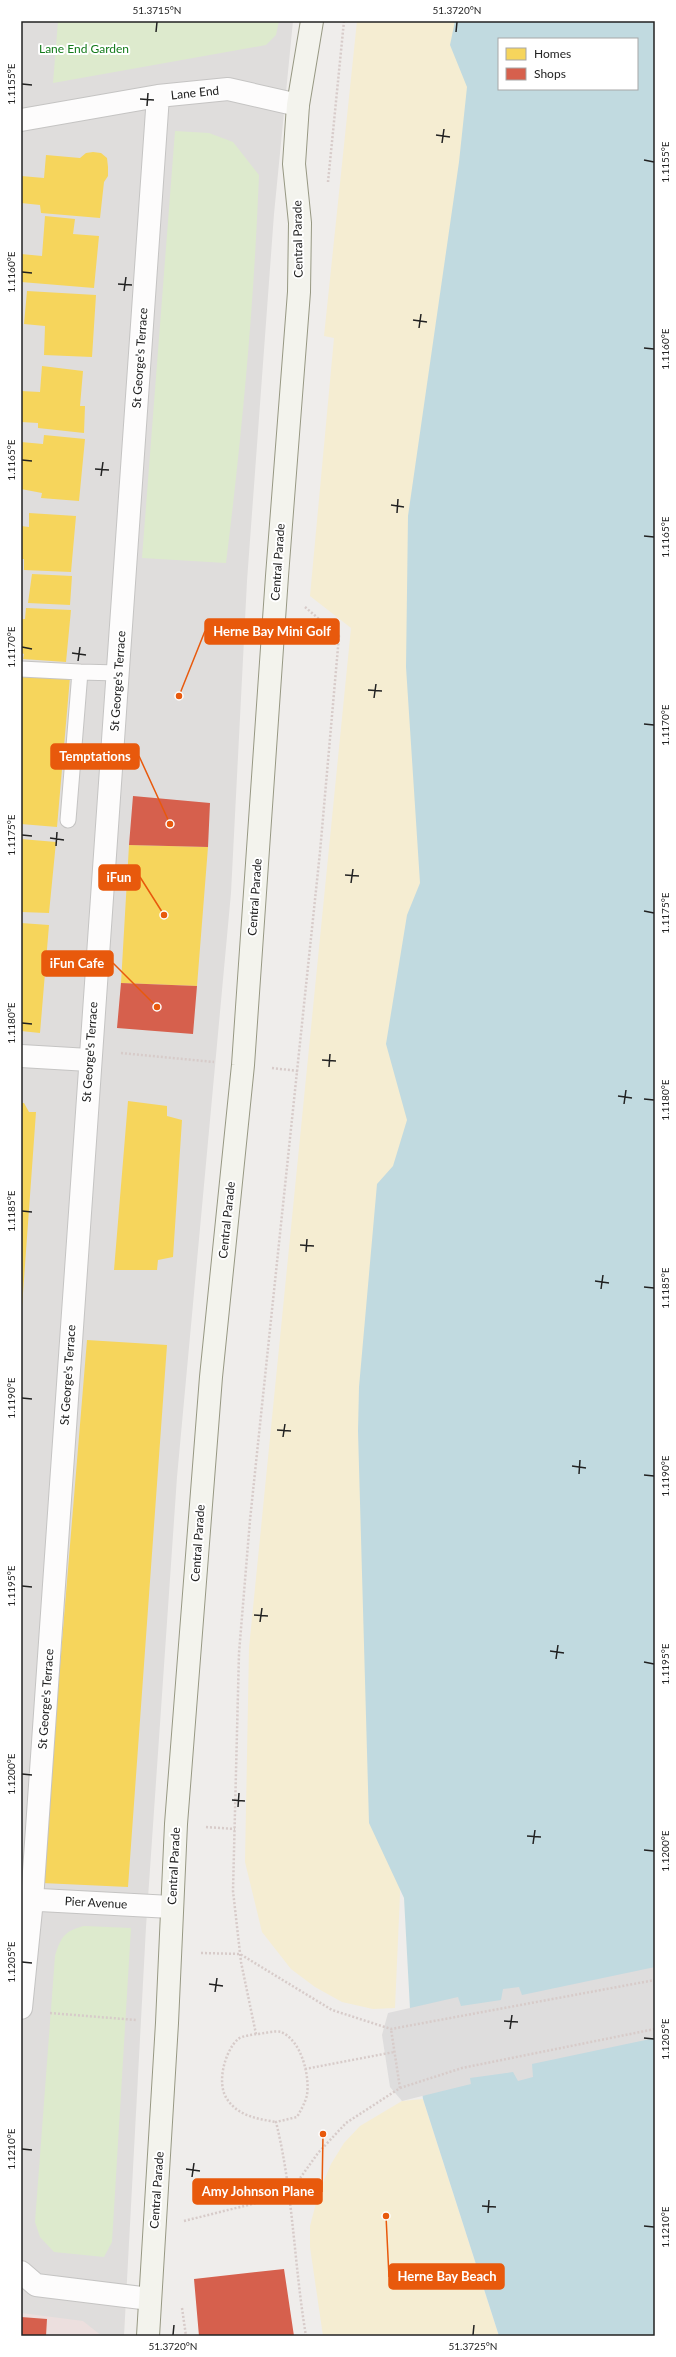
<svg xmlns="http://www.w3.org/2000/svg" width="676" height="2357" font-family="Lato,sans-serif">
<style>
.residential{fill:#dfdddc}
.commercial{fill:#ecdfde}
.grass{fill:#ddeacd}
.sand{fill:#f5edd2}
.water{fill:#c1dae0;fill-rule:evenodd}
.pier{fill:#dedddd}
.homes{fill:#f6d55c}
.shops{fill:#d6604d}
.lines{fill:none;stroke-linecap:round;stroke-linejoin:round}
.lane-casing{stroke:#c5c4c3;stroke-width:17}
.street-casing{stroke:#c5c4c3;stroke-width:24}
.secondary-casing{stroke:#979883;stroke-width:24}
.path{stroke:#d7cbc9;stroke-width:2.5;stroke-dasharray:2 2;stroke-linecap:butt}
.lane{stroke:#fdfcfc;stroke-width:15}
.street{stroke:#fdfcfc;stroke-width:22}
.secondary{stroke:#f3f3ed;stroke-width:22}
.ticks{fill:none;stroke:#222;stroke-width:1.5}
.labels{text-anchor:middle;stroke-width:4;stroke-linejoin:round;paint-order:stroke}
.park-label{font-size:12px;fill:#147b1b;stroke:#fff}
.street-label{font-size:12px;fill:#222;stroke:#fff}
.leader{fill:none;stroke:#e8590c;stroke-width:1.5}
.callout-dot{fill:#e8590c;stroke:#fff;stroke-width:1.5}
.callout{fill:#e8590c;stroke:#e8590c;stroke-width:1.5}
.callout-label{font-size:13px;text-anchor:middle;font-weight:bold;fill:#fff}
.neatline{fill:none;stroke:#222;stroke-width:1.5}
.ticks-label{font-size:10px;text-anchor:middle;fill:#222}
</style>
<rect width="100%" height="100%" fill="#efedeb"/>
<path class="residential" d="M21,21H293L274,214L247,581L231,893L177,1477L146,1927L124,2336H21Z"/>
<path class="commercial" d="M21,2313L83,2321L102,2336H21Z"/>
<path class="grass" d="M58,21H279L276,35L266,45L53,83Z
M175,131L209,133L233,142L259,175C254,305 242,435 226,563L142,558Z
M84,1926L131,1928L112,2242L104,2257L54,2252L40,2237L35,2222L55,1956C61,1937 64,1931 84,1926Z"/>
<path class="sand" d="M357,21H570L499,39V89L449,782L395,2008L373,2009L342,2002L315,1987L291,1969L262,1932L245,1862L249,1648L351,628L310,596L334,338L324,336Z
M423,2099L499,2336H323L310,2247V2226L319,2192L331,2164L344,2143L360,2126L402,2101Z"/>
<path class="water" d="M455,21H655V2336H499L423,2099L410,2009L404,1898L369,1823L358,1431L359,1387L377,1184L393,1166L407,1120L386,1044L407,915L420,883L406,667L408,516L459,162L467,87L450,45ZM499,39H637V89H499Z"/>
<path class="pier" d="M655,1967V2038L532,2064L533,2077L518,2081L513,2072L470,2078L471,2084L402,2101L390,2087L382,2035L388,2013L458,1997L461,2006L501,2000L503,1989L519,1987L522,1995Z"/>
<path class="homes" d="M93,152L101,153L107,158L108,167V176L104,182L100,218L41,213L40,205L21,203V176L44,178L46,155L80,158L86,153Z
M45,216L75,219L73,234L99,236L94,288L21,282V254L42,256Z
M27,291L96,295L92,357L44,355L45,326L24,324Z
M42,366L83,371L80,406H85L84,433L38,428V423L21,422V391L40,392Z
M44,435L85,439L79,501L41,498L42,493L21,489V442L43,444Z
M29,513L76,516L71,572L24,570V559H21V526L29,527Z
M32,574L72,576L70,605L28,603Z
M26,608L71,610L66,662L23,659L24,654L21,653V619H25Z
M21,674L70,677L57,827L21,824Z
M21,839L56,842L49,913L21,912Z
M129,845L208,847L197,986L121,983Z
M21,923L49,925L40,1033L21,1031Z
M128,1101L167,1106V1116L182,1120L173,1257L158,1260L157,1270H114Z
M21,1103H24L29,1112H36L22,1307Z
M87,1340L167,1345L128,1887L42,1883Z"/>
<path class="shops" d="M133,796L210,803L208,847L129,845Z
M121,983L197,986L193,1034L117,1028Z
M284,2269L294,2336H199L194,2279Z
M21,2317L47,2319L46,2336H21Z"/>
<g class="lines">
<g class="lane-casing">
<path id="lane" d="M21,669L80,672
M68,820L80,672L118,673"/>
</g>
<g class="street-casing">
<path id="street" d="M21,120L158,96L228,89L298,105
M21,1056L89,1060
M21,1899L171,1907
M21,2008L32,1900L158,96
M21,2272L36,2285L150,2299"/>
</g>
<g class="secondary-casing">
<path id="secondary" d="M148,2336L167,2023L176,1824L211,1377L243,1065L277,576L299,292L300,223L294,164L298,105L312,21"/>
</g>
<path class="path" d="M328,182L344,21
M305,607L339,636L320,852L250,1520L239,1653L233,1891L241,1962L256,2034C263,2034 275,2030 281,2032C301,2040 310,2075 307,2095C305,2103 301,2110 297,2117L276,2122C293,2190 294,2265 306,2336
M121,1053L214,1062
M272,1068L298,1071
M206,1827L235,1829
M201,1953L240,1954L332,2010L391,2029L655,1980
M50,2013L136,2020
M256,2034C251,2035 242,2036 238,2039C225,2051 216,2083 227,2099C238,2116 258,2119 276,2122
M305,2069L394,2052
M400,2088L462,2068L655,2029
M184,2221L288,2195L318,2153L346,2123L400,2088L391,2029
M182,2308L186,2336"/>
<use href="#lane" class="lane"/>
<use href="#street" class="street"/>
<use href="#secondary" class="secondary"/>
</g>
<path class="ticks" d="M156,32L157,22M456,32L457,22M22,84L32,85M140,99L154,100M147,106L148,93M436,135L450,137M442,143L444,129M644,160L654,162M22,272L32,273M118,284L132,285M124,291L126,277M413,320L427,322M419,328L421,314M644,348L654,349M22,460L32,461M95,469L109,470M101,476L103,462M391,505L404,507M397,513L398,499M644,536L654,537M22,647L32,649M72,653L86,655M78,661L80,647M368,690L382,691M374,698L376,684M644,724L654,725M22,835L32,836M50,838L64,840M56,846L57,832M345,875L359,876M351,883L353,869M644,911L654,913M22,1023L32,1024M322,1060L336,1061M329,1067L330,1054M618,1096L632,1098M644,1099L654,1100M624,1104L626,1090M22,1211L32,1212M300,1245L314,1246M306,1252L307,1239M595,1281L609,1283M644,1287L654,1288M601,1289L603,1275M22,1398L32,1399M277,1430L291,1431M283,1437L285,1424M572,1466L586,1468M579,1474L580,1460M644,1475L654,1476M22,1586L32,1587M254,1615L268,1616M260,1622L262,1608M550,1651L564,1653M556,1659L558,1645M644,1662L654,1664M22,1774L32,1775M232,1800L245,1801M238,1807L239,1793M527,1836L541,1837M533,1844L535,1830M644,1850L654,1851M22,1962L32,1963M209,1984L223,1986M215,1992L217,1978M504,2021L518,2022M510,2029L512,2015M644,2038L654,2039M22,2149L32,2150M186,2169L200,2171M192,2177L194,2163M482,2206L496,2207M488,2213L489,2200M644,2226L654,2227M173,2335L174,2325M473,2335L474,2325"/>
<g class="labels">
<g class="park-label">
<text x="84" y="53">Lane End Garden</text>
</g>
<g class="street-label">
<text transform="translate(195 93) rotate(-6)" y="4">Lane End</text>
<text transform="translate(298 239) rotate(-91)" y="4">Central Parade</text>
<text transform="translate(140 358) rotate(-86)" y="4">St George's Terrace</text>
<text transform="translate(278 562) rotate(-86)" y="4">Central Parade</text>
<text transform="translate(118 681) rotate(-86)" y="4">St George's Terrace</text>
<text transform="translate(255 897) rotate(-86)" y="4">Central Parade</text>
<text transform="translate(90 1052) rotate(-86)" y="4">St George's Terrace</text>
<text transform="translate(227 1220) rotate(-84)" y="4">Central Parade</text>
<text transform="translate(68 1375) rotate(-86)" y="4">St George's Terrace</text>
<text transform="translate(198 1543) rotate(-86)" y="4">Central Parade</text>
<text transform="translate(46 1699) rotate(-86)" y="4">St George's Terrace</text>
<text transform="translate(174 1866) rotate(-87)" y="4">Central Parade</text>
<text transform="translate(96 1903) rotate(3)" y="4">Pier Avenue</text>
<text transform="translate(157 2190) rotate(-86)" y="4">Central Parade</text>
</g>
</g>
<path class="leader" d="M179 696L205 631M170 824L139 756M164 915L140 877M157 1007L113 963M323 2134L322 2192M386 2216L389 2277"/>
<g class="callout-dot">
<circle cx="179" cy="696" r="4"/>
<circle cx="170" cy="824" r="4"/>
<circle cx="164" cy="915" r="4"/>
<circle cx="157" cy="1007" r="4"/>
<circle cx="323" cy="2134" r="4"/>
<circle cx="386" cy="2216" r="4"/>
</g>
<g class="callout">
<rect x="205" y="619" width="134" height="25" rx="4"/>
<rect x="51" y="744" width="88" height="25" rx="4"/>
<rect x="99" y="865" width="41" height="25" rx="4"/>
<rect x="42" y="951" width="71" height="25" rx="4"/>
<rect x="193" y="2179" width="129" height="25" rx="4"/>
<rect x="389" y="2264" width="115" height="25" rx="4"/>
</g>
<g class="callout-label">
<text x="272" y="636">Herne Bay Mini Golf</text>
<text x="95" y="761">Temptations</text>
<text x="119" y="882">iFun</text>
<text x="77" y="968">iFun Cafe</text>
<text x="258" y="2196">Amy Johnson Plane</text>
<text x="447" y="2281">Herne Bay Beach</text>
</g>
<rect width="676" height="2357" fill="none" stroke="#ffffff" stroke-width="44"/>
<rect x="498" y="38" width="140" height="52" fill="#ffffff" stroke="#a7a7a7"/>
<rect x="506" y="48" width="20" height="12" fill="#f6d55c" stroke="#a7a7a7"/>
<text x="534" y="58" font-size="12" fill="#222222">Homes</text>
<rect x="506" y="68" width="20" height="12" fill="#d6604d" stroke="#a7a7a7"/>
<text x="534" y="78" font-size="12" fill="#222222">Shops</text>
<rect x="22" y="22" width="632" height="2313" class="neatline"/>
<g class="ticks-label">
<text x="157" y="14">51.3715°N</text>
<text x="457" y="14">51.3720°N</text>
<text transform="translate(11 84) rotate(-90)" y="4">1.1155°E</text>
<text transform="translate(665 162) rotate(-90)" y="4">1.1155°E</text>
<text transform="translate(11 272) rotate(-90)" y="4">1.1160°E</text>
<text transform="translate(665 349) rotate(-90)" y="4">1.1160°E</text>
<text transform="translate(11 460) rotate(-90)" y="4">1.1165°E</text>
<text transform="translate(665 537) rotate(-90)" y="4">1.1165°E</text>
<text transform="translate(11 647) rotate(-90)" y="4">1.1170°E</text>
<text transform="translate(665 725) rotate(-90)" y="4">1.1170°E</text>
<text transform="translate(11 835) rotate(-90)" y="4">1.1175°E</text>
<text transform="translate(665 913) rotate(-90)" y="4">1.1175°E</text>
<text transform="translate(11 1023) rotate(-90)" y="4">1.1180°E</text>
<text transform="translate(665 1100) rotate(-90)" y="4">1.1180°E</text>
<text transform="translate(11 1211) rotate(-90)" y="4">1.1185°E</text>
<text transform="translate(665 1288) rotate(-90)" y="4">1.1185°E</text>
<text transform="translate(11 1398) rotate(-90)" y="4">1.1190°E</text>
<text transform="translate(665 1476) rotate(-90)" y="4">1.1190°E</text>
<text transform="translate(11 1586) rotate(-90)" y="4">1.1195°E</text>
<text transform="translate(665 1664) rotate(-90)" y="4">1.1195°E</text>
<text transform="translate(11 1774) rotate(-90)" y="4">1.1200°E</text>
<text transform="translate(665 1851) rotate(-90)" y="4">1.1200°E</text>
<text transform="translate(11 1962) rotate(-90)" y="4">1.1205°E</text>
<text transform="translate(665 2039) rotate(-90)" y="4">1.1205°E</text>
<text transform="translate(11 2149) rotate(-90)" y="4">1.1210°E</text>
<text transform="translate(665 2227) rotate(-90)" y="4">1.1210°E</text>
<text x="173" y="2350">51.3720°N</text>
<text x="473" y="2350">51.3725°N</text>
</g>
</svg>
